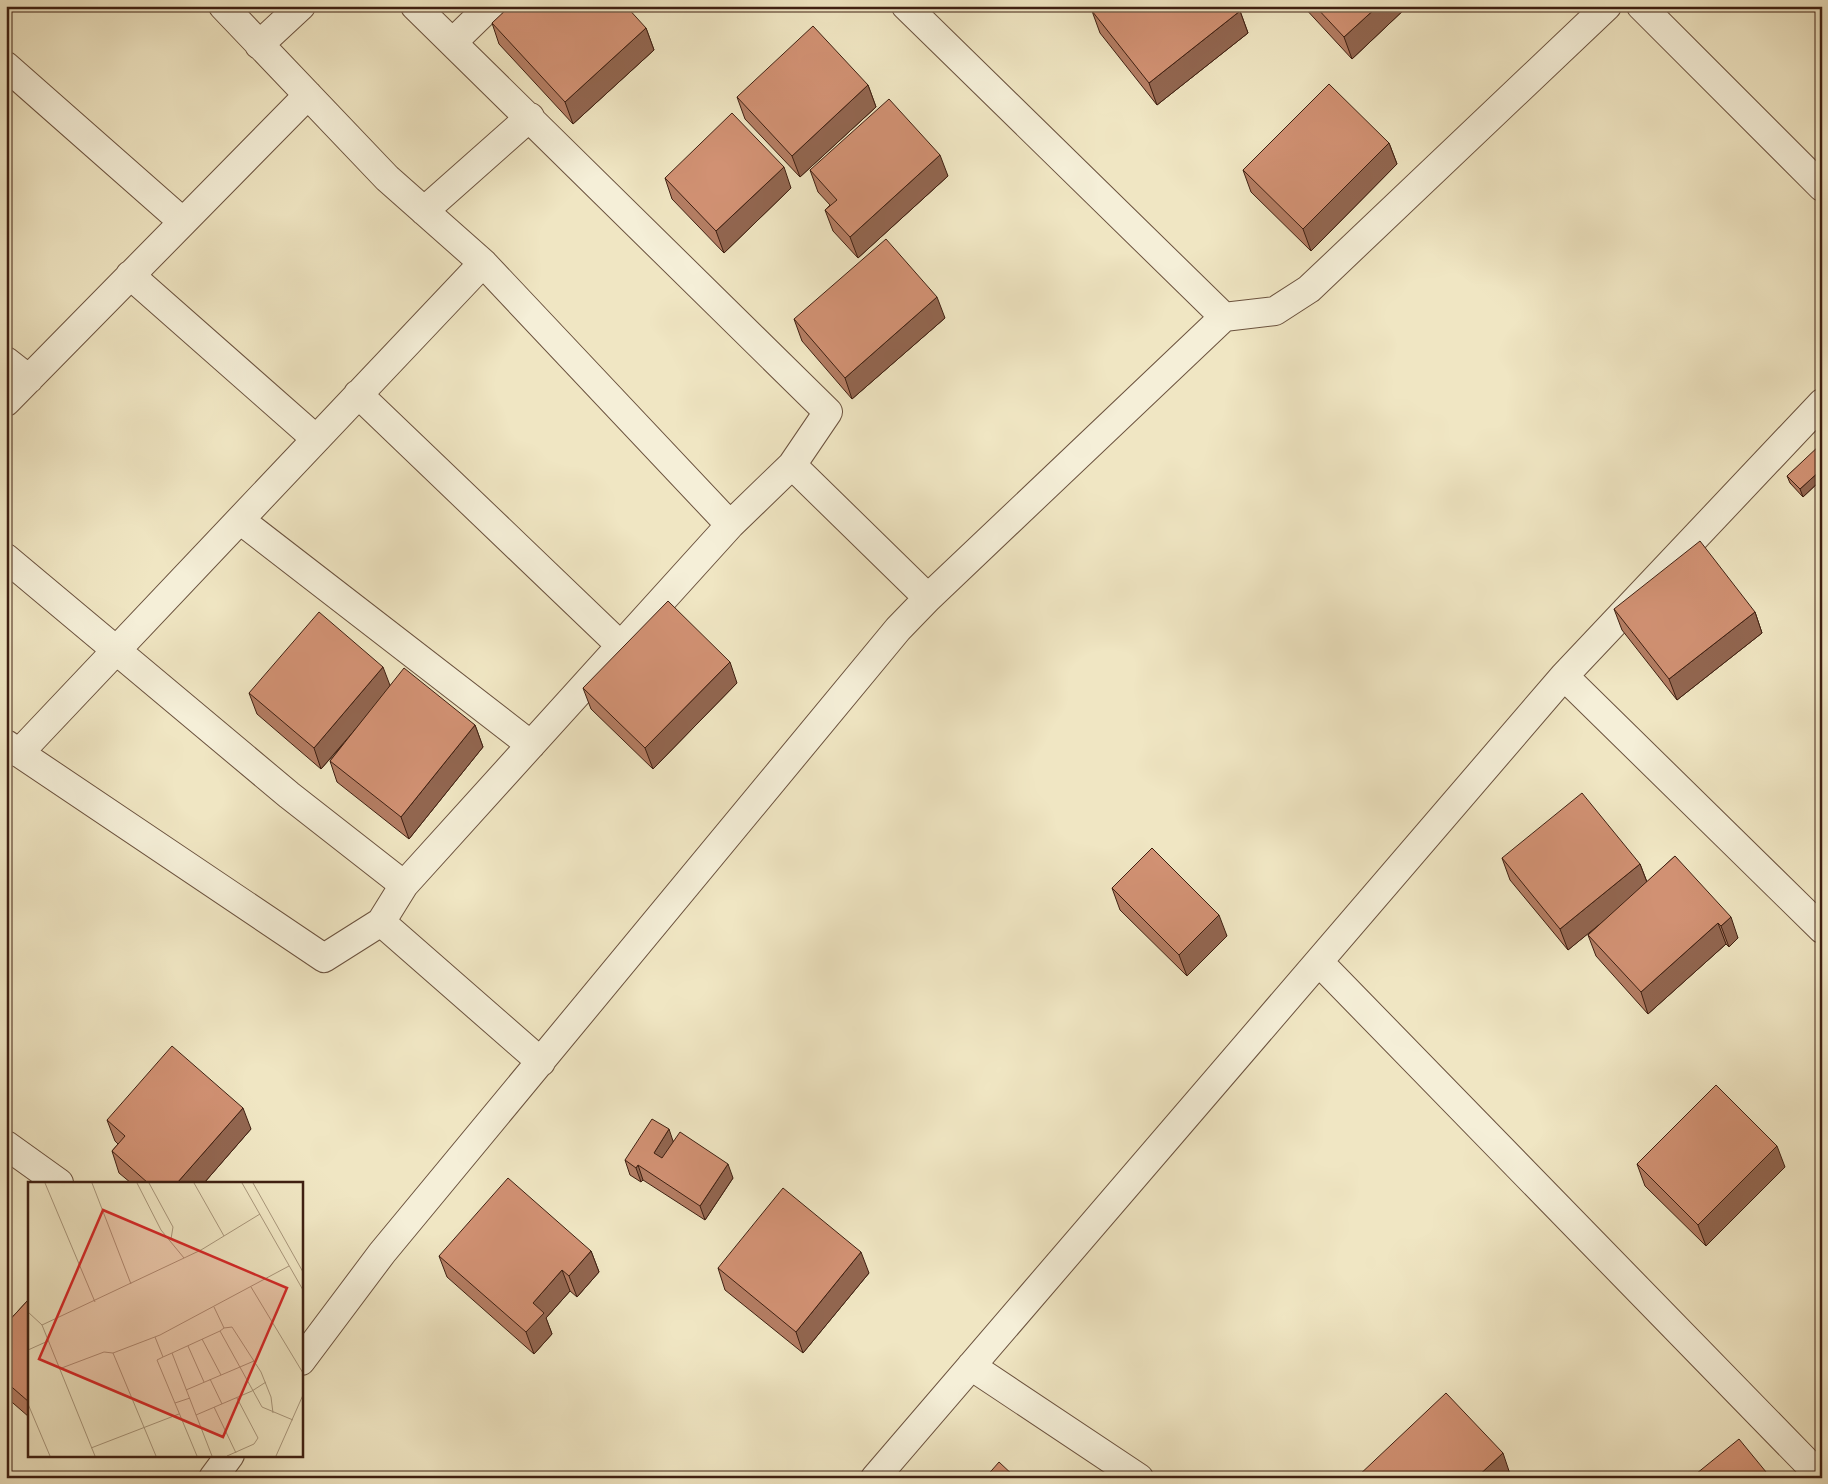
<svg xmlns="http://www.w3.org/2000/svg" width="1828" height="1484" font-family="'IM FELL English',serif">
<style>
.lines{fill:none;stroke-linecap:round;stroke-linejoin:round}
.minor-casing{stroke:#6b523e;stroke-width:30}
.minor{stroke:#f5efd8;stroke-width:28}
.wall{fill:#b47d63;stroke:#3f2012}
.shaded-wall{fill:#926650;stroke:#3f2012}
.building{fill:#d19173;stroke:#3f2012}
.inset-road{fill:none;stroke:#a9977c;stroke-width:1}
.view{fill:#d62828;fill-opacity:0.15;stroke:#d62828;stroke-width:2.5}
.inset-edge{fill:none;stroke:#3f2012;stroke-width:2.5}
</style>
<rect width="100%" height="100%" fill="#f0e6c3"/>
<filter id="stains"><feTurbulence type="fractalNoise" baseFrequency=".004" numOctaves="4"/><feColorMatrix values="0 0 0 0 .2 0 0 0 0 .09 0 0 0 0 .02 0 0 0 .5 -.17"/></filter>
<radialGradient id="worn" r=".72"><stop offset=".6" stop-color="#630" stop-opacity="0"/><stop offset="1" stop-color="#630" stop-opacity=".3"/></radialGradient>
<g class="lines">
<g class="minor-casing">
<path id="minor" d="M223,6L387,178L483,263L730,525L792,465L928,598
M415,6L828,412L792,465
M1641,6L1822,187
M453,42L490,6
M259,45L301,6
M6,66L183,222
M424,211L530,117
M130,275L316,439
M1224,317L1275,311L1309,289L1607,6
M6,361L29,379
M358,394L621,646
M6,402L308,95
M240,520L531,745
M6,558L289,795L404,885L381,922L541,1062
M1564,676L1822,929
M6,744L324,958L381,922
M19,753L483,263
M404,885L730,525
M1319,962L1822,1478
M6,1145L59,1183
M301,1361L382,1253L898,629L928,598L1224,317L906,6
M971,1366L1139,1478
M213,1478L230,1455
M875,1478L1564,676L1822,403"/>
</g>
<use href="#minor" class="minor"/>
</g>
<path class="wall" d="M1303,6H1408L1352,59Z
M1092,11H1240L1248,33L1157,105L1100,33Z
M492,23L646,28L654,50L573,124L499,44Z
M868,85L876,107L800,177L745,119L737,97Z
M1389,143L1397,164L1311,251L1251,192L1243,170Z
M810,170L948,176L858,258L833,231L825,210L830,205L818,192Z
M665,178L791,188L724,253L672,199Z
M945,318L852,399L802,341L794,319Z
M1822,445V479L1803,497L1790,483L1787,476Z
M1614,609L1755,612L1762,633L1677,700L1622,630Z
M737,683L653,769L591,709L583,688Z
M390,685L475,725L483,747L409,839L337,782L330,761L344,743L321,769L257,714L249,693Z
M1675,856L1738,938L1729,947L1726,944L1648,1014L1596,956L1588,935L1603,921L1568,950L1510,880L1502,858L1640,864L1647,882Z
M1112,888L1227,936L1187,976L1120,910Z
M107,1120L251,1129L204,1183H131L119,1173L112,1151L118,1144L115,1141Z
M674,1141L733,1178L705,1220L643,1180L641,1182L630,1175L625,1160Z
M1637,1164L1785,1167L1706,1246L1645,1186Z
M591,1251L599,1272L577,1297L570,1291L546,1318L552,1334L534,1354L447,1277L439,1256Z
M718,1268L869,1273L803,1353L725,1290Z
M29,1299V1417L6,1397V1324Z"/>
<path class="shaded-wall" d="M1378,6H1408L1352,59L1344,37Z
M1240,11L1248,33L1157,105L1149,83Z
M646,28L654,50L573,124L565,102Z
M868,85L876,107L800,177L792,156Z
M1389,143L1397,164L1311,251L1303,229Z
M940,155L948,176L858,258L850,237Z
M784,167L791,188L724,253L716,231Z
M937,297L945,318L852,399L845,378Z
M1822,469V479L1803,497L1800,489Z
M1755,612L1762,633L1677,700L1669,679Z
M730,662L737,683L653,769L645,748Z
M383,667L391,688L321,769L314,748Z
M475,725L483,747L409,839L401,817Z
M1640,864L1648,885L1568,950L1560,929Z
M1219,915L1227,936L1187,976L1179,955Z
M1731,917L1738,938L1729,947L1721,926Z
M1718,923L1726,944L1648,1014L1641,992Z
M243,1108L251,1129L204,1183H177Z
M669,1129L674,1144L659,1167L654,1153Z
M1777,1146L1785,1167L1706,1246L1698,1225Z
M728,1164L733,1178L705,1220L700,1206Z
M638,1165L643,1180L641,1182L636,1168Z
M591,1251L599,1272L577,1297L569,1276Z
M861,1252L869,1273L803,1353L796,1332Z
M562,1270L570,1291L546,1318L552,1334L534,1354L526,1332L533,1303Z
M1503,1453L1510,1474L1507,1478H1476Z"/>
<path class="building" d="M510,6H626L646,28L565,102L492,23Z
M1098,6H1236L1240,11L1149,83L1092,11Z
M1315,6H1378L1344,37Z
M813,26L868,85L792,156L737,97Z
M1329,84L1389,143L1303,229L1243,170Z
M889,99L940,155L850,237L825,210L837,200L810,170Z
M732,113L784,167L716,231L665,178Z
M886,239L937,297L845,378L794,319Z
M1821,444L1822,469L1800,489L1787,476Z
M1700,541L1755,612L1669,679L1614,609Z
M668,601L730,662L645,748L583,688Z
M319,612L383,667L314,748L249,693Z
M404,668L475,725L401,817L330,761Z
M1582,793L1640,864L1560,929L1502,858Z
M1152,848L1219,915L1179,955L1112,888Z
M1675,856L1731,917L1721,926L1718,923L1641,992L1588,935Z
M172,1046L243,1108L177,1183H148L112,1151L125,1136L107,1120Z
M1716,1085L1777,1146L1698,1225L1637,1164Z
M652,1119L669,1129L654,1153L662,1158L680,1132L728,1164L700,1206L638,1165L636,1168L625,1160Z
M508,1178L591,1251L569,1276L562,1270L533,1303L544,1313L526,1332L439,1256Z
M783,1188L861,1252L796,1332L718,1268Z
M29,1299V1402L6,1382V1324Z
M1446,1393L1503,1453L1476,1478H1356Z
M1739,1439L1771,1478H1691Z
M999,1462L1016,1478H985Z"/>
<g transform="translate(28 1182)">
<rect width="275" height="275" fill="#f0e6c3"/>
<path class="inset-road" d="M17,1L67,120M64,1L103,102M109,1L133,48L156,76M121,1L145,45L143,57M166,1L196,54M214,1L275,108M225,1L275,90M223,105L275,191M186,125L196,146L192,149L234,225L265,238M0,130L14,143L67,274M14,143L173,68L232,32M196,146L204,145L233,190L243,215L245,231M127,155L135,175L144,171L184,274M174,157L193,193M160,164L176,200M0,168L20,159M144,171L192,149M135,175L129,178L169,274M31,187L76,170L85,171M182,197L194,222M158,208L226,179M147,221L162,216M0,222L22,274M186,225L208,271M168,233L224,209L238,200M63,266L151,232M128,274L85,171L132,153L261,84M199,274L226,262L230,256L209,216M248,274L275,213"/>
<path class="view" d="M75,28L259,106L195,255L11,177Z"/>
<rect width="275" height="275" class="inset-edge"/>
</g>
<rect width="1828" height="1484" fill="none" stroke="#f0e6c3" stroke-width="25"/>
<rect x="8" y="8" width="1813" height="1469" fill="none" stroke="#3f2012" stroke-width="2.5"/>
<rect x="12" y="12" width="1803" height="1459" fill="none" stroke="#3f2012"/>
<rect width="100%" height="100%" filter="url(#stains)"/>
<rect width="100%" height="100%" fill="url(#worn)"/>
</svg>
